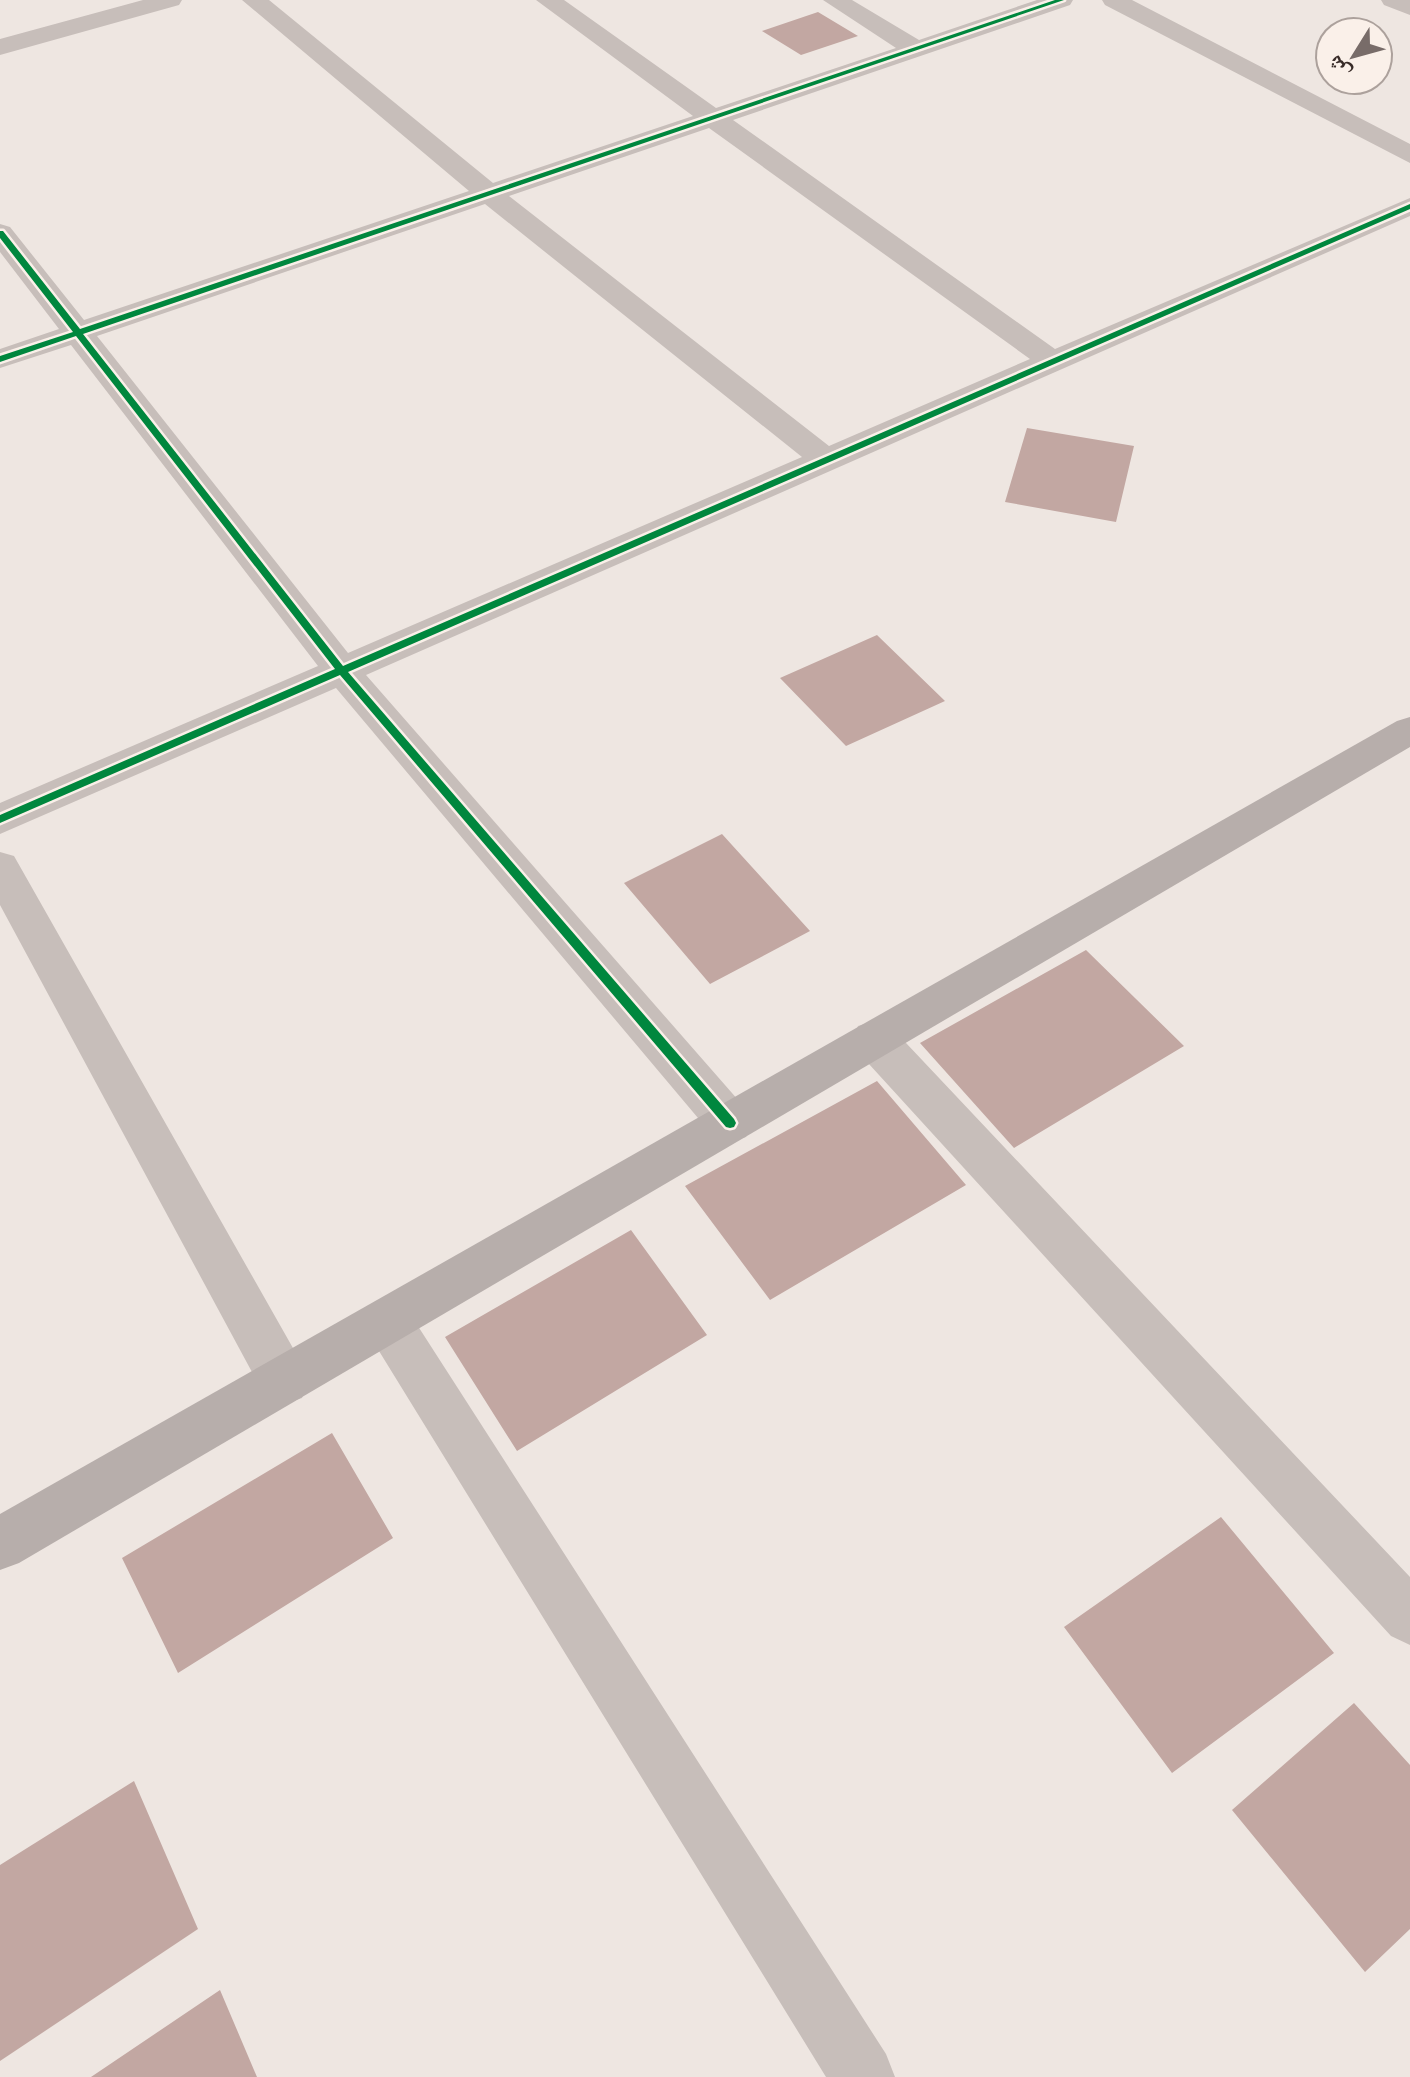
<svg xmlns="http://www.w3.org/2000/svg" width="1410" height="2077" font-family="Commissioner,'Noto Naskh Arabic',sans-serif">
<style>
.building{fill:#c2a7a2}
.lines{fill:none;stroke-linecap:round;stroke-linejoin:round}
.street{fill:#c7beba;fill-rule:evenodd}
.secondary{fill:#b7aeab;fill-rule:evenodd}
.cycleway-casing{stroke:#faf0e9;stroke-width:5}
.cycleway{fill:#00873e;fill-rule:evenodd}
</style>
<rect width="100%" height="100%" fill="#eee6e1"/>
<path class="building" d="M818,12L858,36L801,55L762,31Z
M1027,428L1134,446L1116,522L1005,502Z
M877,635L945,701L846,746L780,678Z
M722,834L810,931L710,984L624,883Z
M1086,950L1184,1046L1014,1148L920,1043Z
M877,1081L966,1185L770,1300L685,1186Z
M631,1230L707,1335L517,1451L445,1337Z
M332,1433L393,1538L178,1673L122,1558Z
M1221,1517L1334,1653L1172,1773L1064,1627Z
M1354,1703L1410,1765V1929L1365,1972L1232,1810Z
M134,1781L198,1929L0,2061V1865Z
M220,1990L257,2077H91Z"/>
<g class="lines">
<path class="street" d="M143,0H182L179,5L0,55V39Z
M242,0H269L493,183L693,116L536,0H564L716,108L896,48L823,0H852L919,40L1037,0H1073L1070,5L733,120L1055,349L1410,198V216L366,675L746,1109L753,1123L746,1137L730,1142L714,1137L336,688L0,834V803L318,666L71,345L0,368V349L59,329L0,252V224L10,227L84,320L469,191ZM709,128L1030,359L829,446L509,196ZM485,204L802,457L348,653L97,336Z
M1102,0H1132L1410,144V163L1105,5Z
M1381,0H1410V15L1384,5Z
M0,852L14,856L302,1364L309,1381L302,1398L284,1404L266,1398L0,905Z
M874,1021L890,1026L1410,1577V1645L1391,1636L858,1052L852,1039L858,1026Z
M388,1300L405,1306L886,2054L895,2077H826L371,1338L363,1322L371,1306Z"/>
<path class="secondary" d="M1410,717V747L19,1563L0,1570V1514L1397,721Z"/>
<g class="cycleway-casing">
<path id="cycleway" d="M1055,0H1064L83,334L343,666L1410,204V209L348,672L734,1119L736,1123L734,1127L730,1128L726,1127L340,675L0,823V815L335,669L76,336L0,362V356L73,332L0,238V231H3L80,329Z"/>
</g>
<use href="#cycleway" class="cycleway"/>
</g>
<g transform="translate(1354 56) rotate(233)"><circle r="38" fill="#faf0e9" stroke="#aca19c" stroke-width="2"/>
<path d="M0-6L14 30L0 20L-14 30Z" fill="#786c69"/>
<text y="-12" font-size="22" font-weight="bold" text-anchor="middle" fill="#382b28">ش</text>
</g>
</svg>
